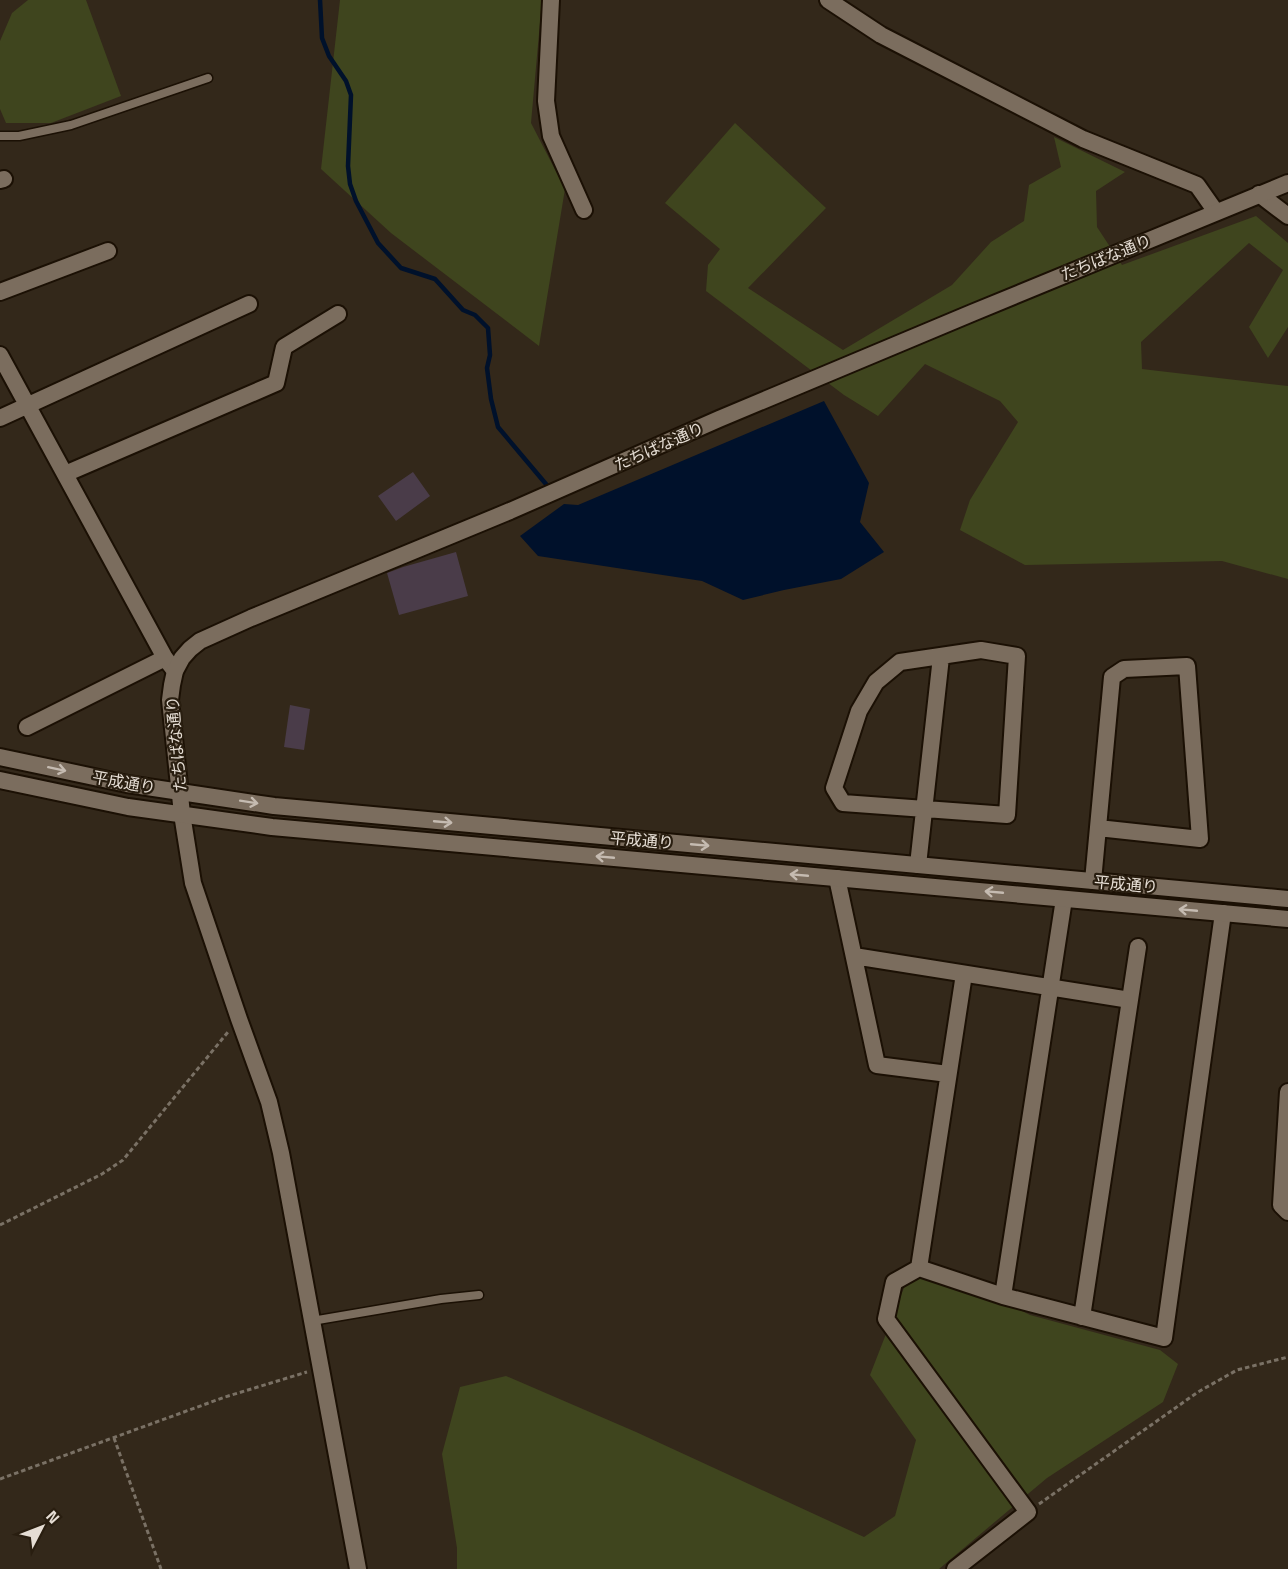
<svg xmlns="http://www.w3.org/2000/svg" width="1288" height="1569" font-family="'Titillium Web','Noto Sans JP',sans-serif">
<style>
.green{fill:#3f451e}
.water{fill:#00112b}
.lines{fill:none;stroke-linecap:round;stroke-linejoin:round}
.stream{stroke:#00112b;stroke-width:4.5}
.building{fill:#4a3c49}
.service-casing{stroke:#1b1004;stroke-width:11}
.minor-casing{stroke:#1b1004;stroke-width:20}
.tertiary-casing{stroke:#1b1004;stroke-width:20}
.path{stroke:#7a7165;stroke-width:3;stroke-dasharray:4.5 3;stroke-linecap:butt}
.service{stroke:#7b6d5e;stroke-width:8}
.minor{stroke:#7b6d5e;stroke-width:16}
.tertiary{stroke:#7b6d5e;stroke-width:16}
.oneway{stroke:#c5bbb1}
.labels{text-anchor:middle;stroke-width:4.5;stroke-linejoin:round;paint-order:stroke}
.street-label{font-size:16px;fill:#e5ddd4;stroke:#291e10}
</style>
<rect width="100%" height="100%" fill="#33281a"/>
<path class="green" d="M28,0H86L121,96L51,123H6L0,109V41L12,13Z
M340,0H542L531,123L565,189L539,346L391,233L321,169Z
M735,123L826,208L748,288L843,350L952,285L991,242L1024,221L1029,185L1061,167L1054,137L1125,172L1096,191L1097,227L1122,265L1256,216L1288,243V327L1268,358L1249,327L1283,270L1249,243L1141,342L1142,369L1288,386V579L1222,561L1025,565L960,530L970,500L1018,422L1000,401L925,364L878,416L844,395L706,291L708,265L720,249L665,203Z
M909,1275L973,1286L1030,1315L1160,1350L1178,1364L1163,1402L1047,1478L939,1569H457V1548L442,1454L460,1387L506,1376L636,1432L864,1537L895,1516L916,1440L870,1375Z"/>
<path class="water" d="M824,401L869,483L860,522L884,552L841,579L784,590L743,600L702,581L538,556L520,536L564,504L578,505Z"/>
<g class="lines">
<path class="stream" d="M320,0L322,38L329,56L346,81L351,95L348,166L350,184L356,201L378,243L401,268L435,279L463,310L475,315L488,328L490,355L487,368L491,399L498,427L551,490"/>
</g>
<path class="building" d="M413,472L430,496L396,521L378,496Z
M456,552L468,596L399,615L387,573L403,567Z
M290,705L310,709L304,750L284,747Z"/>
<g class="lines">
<g class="service-casing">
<path id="service" d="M0,136H19L71,125L208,78
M312,1321L441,1299L479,1295"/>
</g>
<g class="minor-casing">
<path id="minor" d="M551,0L546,101L551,136L584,210
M828,0L881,35L1083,139L1197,185L1216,212
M0,180L4,179
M1259,194L1288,216
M0,292L108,251
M0,355L165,658L175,671
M0,418L249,304
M65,474L276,383L284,347L338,314
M981,650L1017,656L1007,815L843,803L834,788L859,711L876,682L900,662Z
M27,727L165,658
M182,814L193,883L239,1019L269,1102L281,1153L358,1569
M918,865L941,657
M837,878L877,1065L948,1074
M1093,881L1112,677L1124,669L1187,666L1200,839L1098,828
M854,956L1130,1000
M964,974L919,1268L1003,1296L1164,1338L1223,913
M1288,1092L1281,1205L1288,1212
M919,1268L894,1282L886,1319L1028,1512L955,1569
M1003,1296L1064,899
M1082,1317L1138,947"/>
</g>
<g class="tertiary-casing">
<path id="tertiary" d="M0,757L127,784L274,806L1288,899
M0,780L128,807L272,827L1288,919
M182,814L170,700L172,685L175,671L182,658L190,649L200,641L251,618L510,511L719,419L972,313L1288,183"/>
</g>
<path class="path" d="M0,1225L102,1174L123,1160L228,1032
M114,1438L161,1569
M0,1479L225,1397L307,1372
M1039,1504L1198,1392L1237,1370L1288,1357"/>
<use href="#service" class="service"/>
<use href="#minor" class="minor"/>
<use href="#tertiary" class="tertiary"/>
</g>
<defs><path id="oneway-shaft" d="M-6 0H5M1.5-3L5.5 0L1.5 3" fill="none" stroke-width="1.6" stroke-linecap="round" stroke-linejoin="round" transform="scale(1.5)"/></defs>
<g class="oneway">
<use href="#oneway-shaft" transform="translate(57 769) rotate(12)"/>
<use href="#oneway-shaft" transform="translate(249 802) rotate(9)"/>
<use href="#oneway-shaft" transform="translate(443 822) rotate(5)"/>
<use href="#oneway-shaft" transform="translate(700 845) rotate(5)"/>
<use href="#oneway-shaft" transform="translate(605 857) rotate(-175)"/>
<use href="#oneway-shaft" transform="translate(799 875) rotate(-175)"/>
<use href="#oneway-shaft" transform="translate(994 892) rotate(-175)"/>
<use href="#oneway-shaft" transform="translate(1188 910) rotate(-175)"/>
</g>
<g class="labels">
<g class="street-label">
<text transform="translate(1106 257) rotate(-22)" y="6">たちばな通り</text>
<text transform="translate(659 446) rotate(-24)" y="6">たちばな通り</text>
<text transform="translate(176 744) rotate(-95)" y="6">たちばな通り</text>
<text transform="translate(124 782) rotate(10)" y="6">平成通り</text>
<text transform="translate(642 840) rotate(5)" y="6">平成通り</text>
<text transform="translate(1126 884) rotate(5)" y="6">平成通り</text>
</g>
</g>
<g transform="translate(42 1527) rotate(48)" stroke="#291e10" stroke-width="4.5" paint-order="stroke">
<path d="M0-4.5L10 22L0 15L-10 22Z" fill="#e5ddd4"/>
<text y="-9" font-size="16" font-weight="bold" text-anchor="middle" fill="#e5ddd4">N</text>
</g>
</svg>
